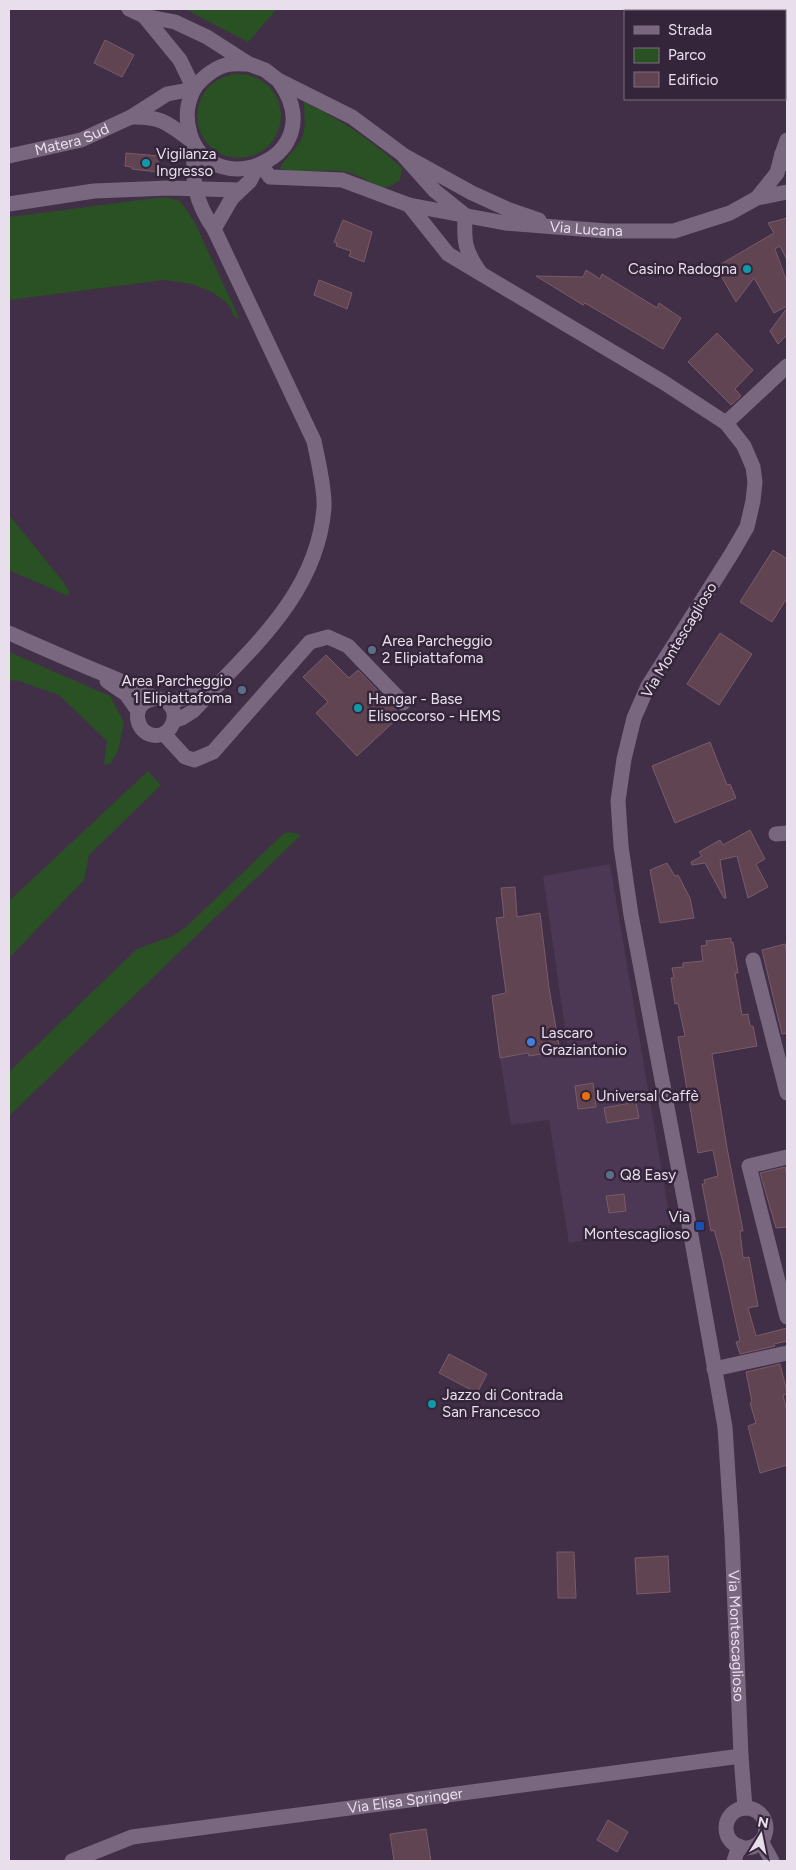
<svg xmlns="http://www.w3.org/2000/svg" width="796" height="1870" font-family="Figtree,sans-serif">
<style>
.built{fill:#4c3754}
.green{fill:#2a5123}
.building{fill:#614451;stroke:#7a5c69}
.lines{fill:none;stroke-linecap:round;stroke-linejoin:round}
.minor{stroke:#796780;stroke-width:15}
.tertiary{stroke:#796780;stroke-width:15}
.secondary{stroke:#796780;stroke-width:15}
.culture-dot{fill:#0f9aa8;stroke:#35253b;stroke-width:2}
.service-dot{fill:#5c6f8a;stroke:#35253b;stroke-width:2}
.shop-dot{fill:#3f7fe0;stroke:#35253b;stroke-width:2}
.food-dot{fill:#e8710a;stroke:#35253b;stroke-width:2}
.transit-dot{fill:#1a4fb4;stroke:#35253b;stroke-width:2}
.labels{text-anchor:middle;stroke-width:5;stroke-linejoin:round;paint-order:stroke}
.street-label{font-size:15px;fill:#e8deec;stroke:#35253b}
.poi-label{font-size:15px;fill:#e8deec;stroke:#35253b;text-anchor:start}
</style>
<rect width="100%" height="100%" fill="#402f46"/>
<path class="built" d="M610,864L671,1225L569,1243L549,1120L511,1125L500,1058L568,1049L543,876Z"/>
<path class="green" d="M185,9H277L248,42Z
M197 116a42 42 0 1 1 84 0a42 42 0 1 1-84 0Z
M304,102C340,119 373,141 402,168L400,180C378,198 369,176 347,172C325,168 302,174 280,169C283,159 299,148 303,135C306,126 304,112 304,102Z
M164,197L180,201L194,221L240,320L233,315L231,308L226,302L212,292L192,284L164,280L9,300V217Z
M9,515L64,583L70,593L66,595L9,570Z
M9,652L110,696L124,722L118,751L110,764L104,765L107,741L59,695L16,680L9,681Z
M148,771L161,785L89,855L84,880L9,958V901Z
M290,832L301,835L9,1116V1072L137,949L173,936L186,927L283,834Z"/>
<path class="building" d="M105,40L134,55L122,77L94,63Z
M126,153L159,156L158,172L132,169V167L125,166Z
M787,218V260L780,246L775,249L787,282V306L774,313L754,278L736,302L716,267L774,233L768,223Z
M343,220L372,232L364,262L349,256L351,251L336,246L337,243L334,242Z
M586,270L600,279L602,274L657,308L659,303L681,318L663,349L585,303L583,305L536,276L583,277Z
M319,280L352,293L347,309L314,295Z
M787,308V335L778,344L770,331Z
M717,333L753,370L735,389L741,396L731,405L688,362Z
M773,550L787,559V598L772,622L740,602Z
M720,633L752,654L719,705L687,684Z
M326,655L349,678L358,670L401,715L357,756L316,713L328,702L303,677Z
M710,742L727,785L730,784L736,798L675,823L652,766Z
M750,830L765,859L756,864L768,887L748,898L737,856L720,860L726,898H724L705,863L692,865L691,862L702,856L699,852L720,840L723,845Z
M667,863L675,876L678,875L690,898L694,918L660,923L650,870Z
M515,887L517,917L540,913L549,988L560,1051L529,1056L528,1053L500,1058L492,996L506,993L496,918L504,917L501,888Z
M731,938V943L733,942L738,973H735L742,1015L748,1014L750,1026H753L757,1046L712,1054L727,1148L743,1231H740L743,1258L749,1257L758,1306L748,1308L756,1336L787,1328V1341L774,1344L775,1346L740,1354L736,1342L740,1341L722,1258L714,1230L711,1231L702,1184H705L704,1180L718,1176L713,1150L698,1153L678,1037L685,1036L678,1003L675,1004L671,978H674L672,968L683,967V963L703,961L701,946L707,945L706,941Z
M785,944L787,954V1033L782,1034L762,950Z
M593,1083L596,1107L578,1109L575,1086Z
M636,1102L639,1118L607,1123L604,1108Z
M785,1167L787,1175V1227L776,1228L760,1173Z
M624,1194L626,1211L609,1213L606,1196Z
M449,1354L487,1374L477,1393L439,1373Z
M780,1364L787,1392V1394L783,1395L787,1411V1465L760,1473L748,1426L756,1423L750,1403L752,1402L746,1372Z
M557,1552H574L576,1598H558Z
M668,1556L670,1592L637,1594L635,1558Z
M608,1820L628,1832L617,1852L597,1840Z
M426,1829L431,1861H394L390,1834Z"/>
<g class="lines">
<g class="minor">
<path d="M9,204L94,191L168,188L239,190"/>
<path d="M214,229L232,198L250,181L257,167"/>
<path d="M726,423L787,366"/>
<path d="M9,633C41,647 72,661 104,674C121,681 137,688 153,697C158,699 163,699 167,702C182,714 171,739 152,735C137,732 132,710 145,702C148,700 153,699 156,698"/>
<path d="M107,681L126,694L138,711"/>
<path d="M169,703L187,697L214,684"/>
<path d="M175,720L182,718L193,711C248,651 317,596 324,508C325,488 318,461 314,441L214,229C195,202 191,179 195,146"/>
<path d="M164,734L185,757L194,760L213,752L310,642L328,637L348,646L403,703"/>
<path d="M776,834L787,833"/>
<path d="M753,960L787,1093"/>
<path d="M787,1157L749,1166L787,1317"/>
<path d="M714,1369L787,1353"/>
<path d="M761,1841L772,1861"/>
<path id="s1" d="M72,1861L132,1837L741,1756"/>
</g>
<g class="tertiary">
<path d="M131,117C162,116 169,124 193,142"/>
<path id="s2" d="M9,156L81,140L131,117L167,94L194,89"/>
<path d="M405,156L472,193L507,209L539,220"/>
<path d="M784,164L782,154L787,140"/>
<path d="M757,198L777,173L782,154"/>
<path id="s3" d="M409,205L505,223L607,231H674L730,213L757,198L787,192"/>
</g>
<g class="secondary">
<path d="M129,9L144,16L175,22L207,37L249,64L265,70L278,80L352,117L402,154L435,191L465,215C464,241 464,249 479,271"/>
<path d="M144,16L180,60L194,89"/>
<path d="M249,64C242,64 233,63 226,65C214,68 197,81 192,93C186,108 186,119 190,134C212,205 334,157 279,81"/>
<path id="s4" d="M261,165L270,177L342,180L409,205L448,254L663,382L726,423L744,446L753,467L755,482L753,501L747,527L732,553L648,686L634,718L624,759L618,801L621,846L631,915L689,1224L725,1427L732,1536L741,1756L745,1808"/>
<circle cx="746" cy="1828" r="20"/>
<path d="M734,1861L739,1846"/>
</g>
</g>
<g class="culture-dot">
<circle cx="146" cy="163" r="5"/>
<circle cx="747" cy="269" r="5"/>
<circle cx="358" cy="708" r="5"/>
<circle cx="432" cy="1404" r="5"/>
</g>
<g class="service-dot">
<circle cx="372" cy="650" r="5"/>
<circle cx="242" cy="690" r="5"/>
<circle cx="610" cy="1175" r="5"/>
</g>
<circle class="shop-dot" cx="531" cy="1042" r="5"/>
<circle class="food-dot" cx="586" cy="1096" r="5"/>
<rect class="transit-dot" x="695" y="1221" width="10" height="10" rx="2.5"/>
<g class="labels">
<g class="street-label">
<text dy="5" stroke="none"><textPath href="#s2" startOffset="65">Matera Sud</textPath></text>
<text dy="5" stroke="none"><textPath href="#s3" startOffset="179">Via Lucana</textPath></text>
<text transform="translate(679 640) rotate(-59)" y="5">Via Montescaglioso</text>
<text dy="5" stroke="none"><textPath href="#s4" startOffset="1811">Via Montescaglioso</textPath></text>
<text dy="5" stroke="none"><textPath href="#s1" startOffset="340">Via Elisa Springer</textPath></text>
</g>
<g class="poi-label">
<text x="156" y="159">Vigilanza<tspan x="156" dy="17">Ingresso</tspan></text>
<text x="737" y="274" text-anchor="end">Casino Radogna</text>
<text x="382" y="646">Area Parcheggio<tspan x="382" dy="17">2 Elipiattafoma</tspan></text>
<text x="232" y="686" text-anchor="end">Area Parcheggio<tspan x="232" dy="17">1 Elipiattafoma</tspan></text>
<text x="368" y="704">Hangar - Base<tspan x="368" dy="17">Elisoccorso - HEMS</tspan></text>
<text x="541" y="1038">Lascaro<tspan x="541" dy="17">Graziantonio</tspan></text>
<text x="596" y="1101">Universal Caffè</text>
<text x="620" y="1180">Q8 Easy</text>
<text x="690" y="1222" text-anchor="end">Via<tspan x="690" dy="17">Montescaglioso</tspan></text>
<text x="442" y="1400">Jazzo di Contrada<tspan x="442" dy="17">San Francesco</tspan></text>
</g>
</g>
<rect width="796" height="1870" fill="none" stroke="#e8deec" stroke-width="20"/>
<rect x="624" y="10" width="162" height="90" fill="#35253b" stroke="#7d6f82"/>
<rect x="634" y="26" width="25" height="8" fill="#796780" stroke="#7d6f82"/>
<text x="668" y="35" font-size="15" fill="#e8deec">Strada</text>
<rect x="634" y="48" width="25" height="15" fill="#2a5123" stroke="#7d6f82"/>
<text x="668" y="60" font-size="15" fill="#e8deec">Parco</text>
<rect x="634" y="72" width="25" height="15" fill="#614451" stroke="#7d6f82"/>
<text x="668" y="85" font-size="15" fill="#e8deec">Edificio</text>
<g transform="translate(761 1835) rotate(10)" stroke="#35253b" stroke-width="4" paint-order="stroke">
<path d="M0-4L9 19L0 12L-9 19Z" fill="#e8deec"/>
<text y="-8" font-size="14" font-weight="bold" text-anchor="middle" fill="#e8deec">N</text>
</g>
</svg>
